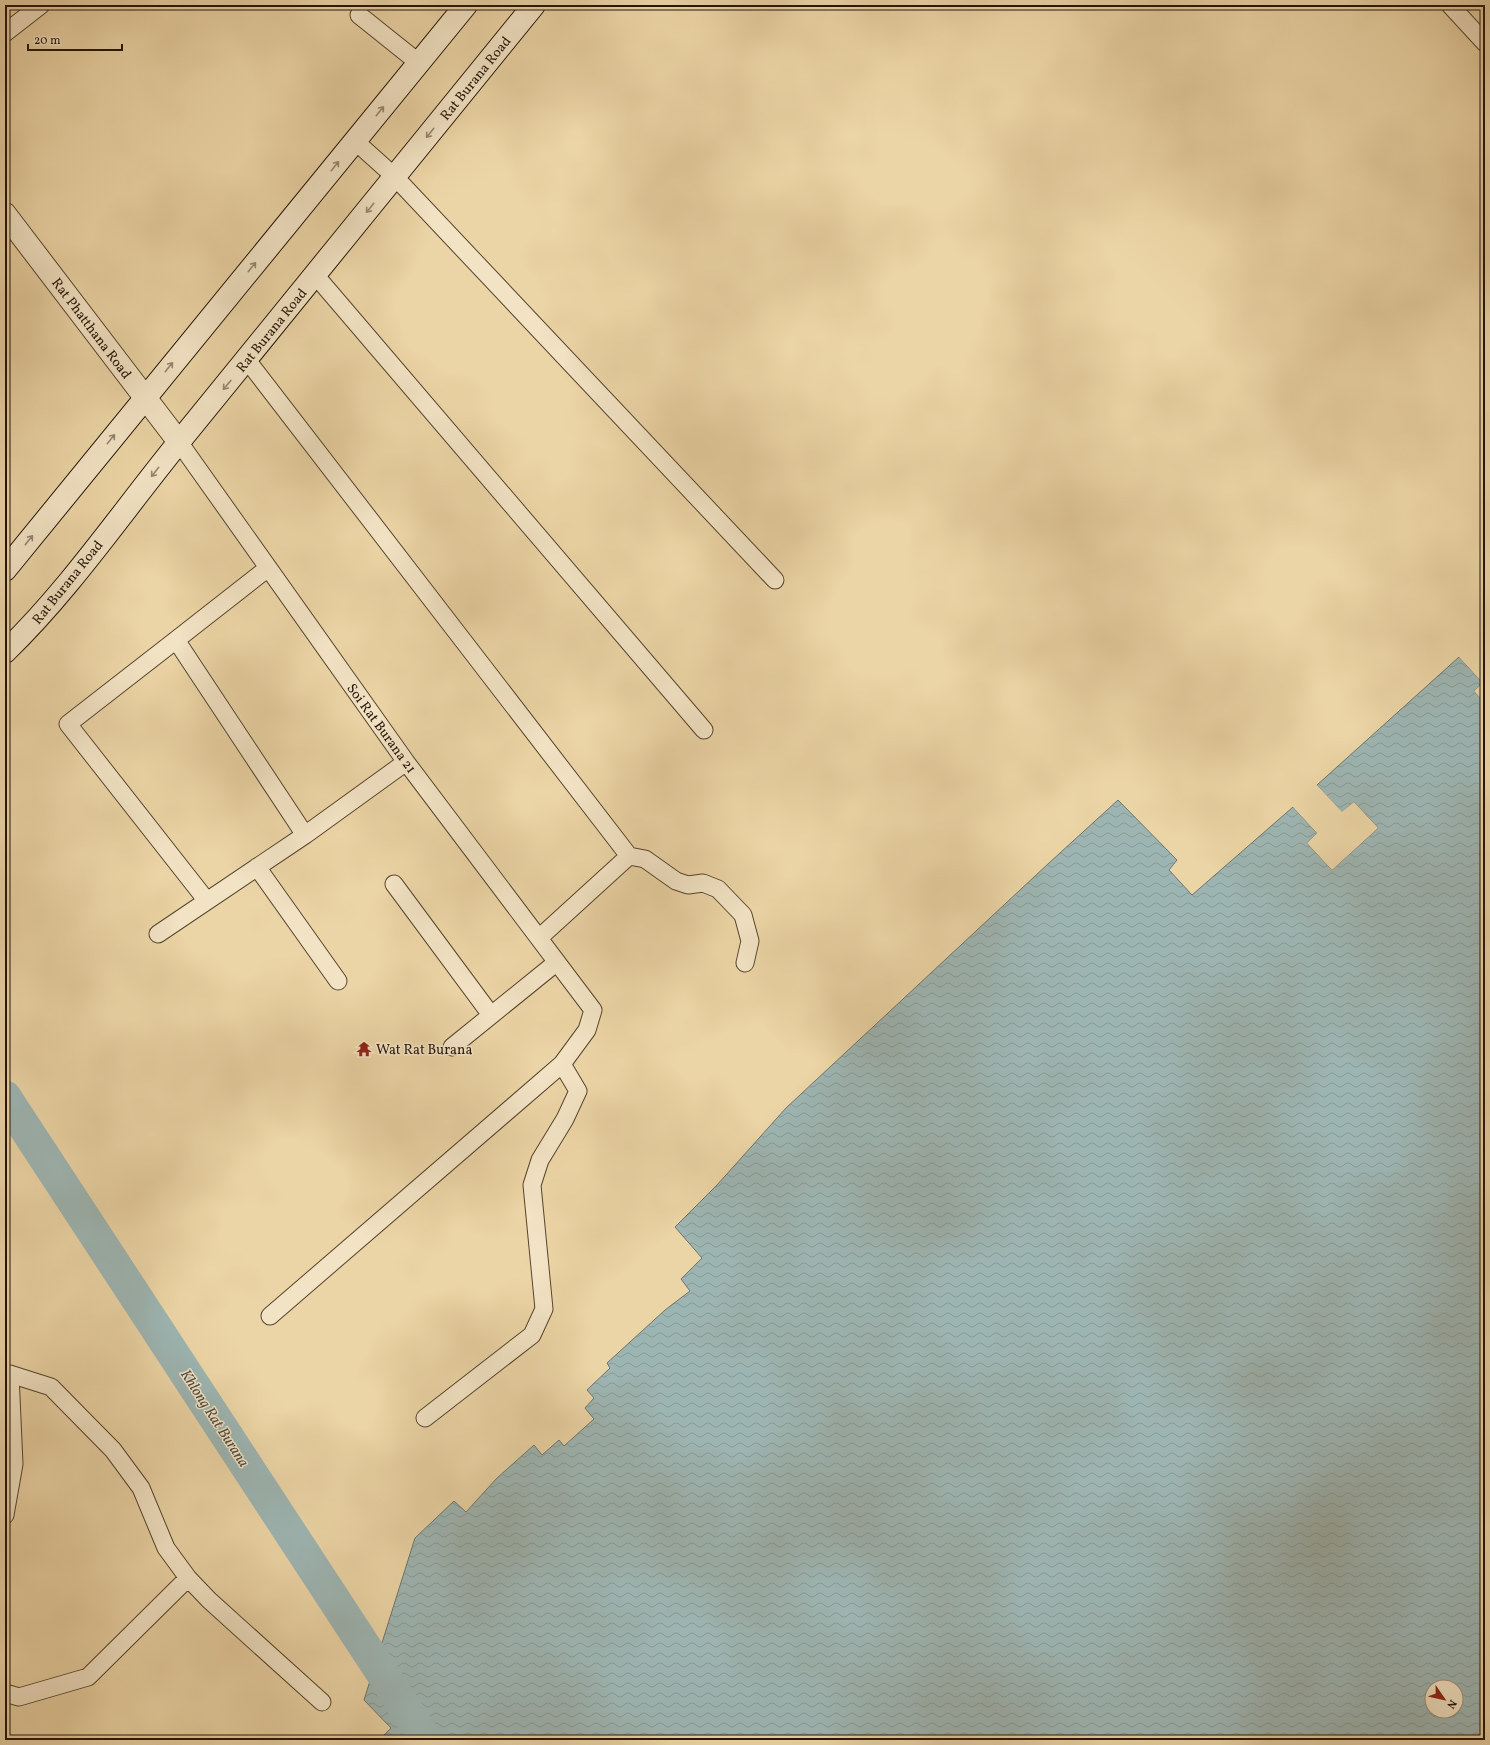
<svg xmlns="http://www.w3.org/2000/svg" width="1490" height="1745" font-family="Vollkorn,serif">
<style>
.water{fill:url(#water-waves);stroke:#6d756e;fill-rule:evenodd}
.pier{fill:#ebd4a5}
.lines{fill:none;stroke-linecap:round;stroke-linejoin:round}
.canal{stroke:#9db5b2;stroke-width:33}
.service-casing{stroke:#57442f;stroke-width:19}
.tertiary-casing{stroke:#57442f;stroke-width:24}
.secondary-casing{stroke:#261408;stroke-width:24}
.service{stroke:#f2e3c4;stroke-width:17}
.tertiary{stroke:#f2e3c4;stroke-width:22}
.secondary{stroke:#f2e3c4;stroke-width:22}
.oneway{stroke:#96866f}
.labels{text-anchor:middle;stroke-width:3;stroke-linejoin:round;paint-order:stroke}
.street-label{font-size:14px;fill:#261408;stroke:#f2e3c4}
.poi-label{font-size:14px;fill:#261408;stroke:#f2e3c4;text-anchor:start}
.water-label{font-size:15px;font-style:italic;fill:#504c44;stroke:#f2e3c4}
</style>
<defs>
<pattern id="water-waves" width="16" height="10" patternUnits="userSpaceOnUse"><rect width="16" height="10" fill="#9db5b2"/><path d="M0 5q4-4 8 0t8 0" fill="none" stroke="#879b98"/></pattern>
</defs>
<rect width="100%" height="100%" fill="#ebd4a5"/>
<filter id="stains"><feTurbulence type="fractalNoise" baseFrequency=".005" numOctaves="4"/><feColorMatrix values="0 0 0 0 .2 0 0 0 0 .09 0 0 0 0 .02 0 0 0 .5 -.17"/></filter>
<radialGradient id="worn" r=".72"><stop offset=".6" stop-color="#630" stop-opacity="0"/><stop offset="1" stop-color="#630" stop-opacity=".3"/></radialGradient>
<path class="water" d="M1459,657L1483,683L1474,691L1485,703V1740H379L391,1728L364,1700L415,1538L454,1501L466,1512L497,1478L534,1445L542,1455L559,1440L564,1446L594,1419L585,1408L594,1398L587,1390L610,1368L607,1363L665,1310L690,1291L681,1279L702,1258L675,1227L717,1185L786,1108L1049,863L1118,800L1177,860L1169,870L1192,895L1293,807L1317,833L1307,843L1332,870L1378,828L1354,802L1342,813L1317,785ZM1432,1687H1456V1711H1432Z"/>
<path class="pier" d="M1460,655L1485,682V684L1477,691L1485,700V703L1474,691L1483,683L1459,657Z
M1317,785L1342,812L1354,802L1378,828L1332,870L1307,843L1317,833L1293,807L1294,806L1319,832L1310,843L1332,868L1375,828L1354,804L1343,814H1341L1316,786Z"/>
<g class="lines">
<path class="canal" d="M5,1097L426,1740"/>
<g class="service-casing">
<path id="service" d="M1450,5L1485,43
M359,15L419,63
M5,33L41,5
M355,141L395,177L775,580
M316,276L704,730
M247,360L629,856
M179,442L406,762L593,1010L587,1030L562,1064L578,1091L565,1119L540,1160L532,1185L544,1309L532,1335L425,1418
M268,568L176,640L305,835L406,762
M176,640L68,724L207,901
M257,867L338,981
M394,884L491,1015
M158,934L305,835
M539,938L629,856L645,859L676,881L688,885L703,883L718,889L743,915L750,941L745,963
M452,1047L557,962
M270,1316L562,1064
M5,1375L10,1374L51,1387L113,1450L141,1488L166,1548L188,1578L209,1600L322,1702
M5,1515L14,1464L10,1374
M5,1693L19,1697L88,1677L188,1578"/>
</g>
<g class="tertiary-casing">
<path id="tertiary" d="M5,214L179,442"/>
</g>
<g class="secondary-casing">
<path id="secondary" d="M5,570L466,5
M5,652C70,589 122,512 179,442C297,296 416,151 534,5"/>
</g>
<use href="#service" class="service"/>
<use href="#tertiary" class="tertiary"/>
<use href="#secondary" class="secondary"/>
</g>
<defs><path id="oneway-shaft" d="M-6 0H5M1.5-3L5.5 0L1.5 3" fill="none" stroke-width="1.6" stroke-linecap="round" stroke-linejoin="round"/></defs>
<g class="oneway">
<use href="#oneway-shaft" transform="translate(380 111) rotate(-51)"/>
<use href="#oneway-shaft" transform="translate(430 133) rotate(129)"/>
<use href="#oneway-shaft" transform="translate(335 166) rotate(-51)"/>
<use href="#oneway-shaft" transform="translate(370 208) rotate(129)"/>
<use href="#oneway-shaft" transform="translate(252 267) rotate(-51)"/>
<use href="#oneway-shaft" transform="translate(169 367) rotate(-51)"/>
<use href="#oneway-shaft" transform="translate(227 385) rotate(130)"/>
<use href="#oneway-shaft" transform="translate(111 439) rotate(-51)"/>
<use href="#oneway-shaft" transform="translate(155 472) rotate(128)"/>
<use href="#oneway-shaft" transform="translate(29 540) rotate(-51)"/>
</g>
<defs>
<g id="temple-bare" transform="scale(1.2)"><path d="M0-6L5-2H3V0L6.5 2.5H4V6H1.5V3h-3V6H-4V2.5H-6.5L-3 0V-2H-5Z" fill="#8f2418" stroke="#f2e3c4" stroke-width="2.5" paint-order="stroke"/></g>
</defs>
<g fill-rule="evenodd">
<use href="#temple-bare" x="364" y="1049"/>
</g>
<g class="labels">
<g class="street-label">
<text transform="translate(475 78) rotate(-51)" y="5">Rat Burana Road</text>
<text transform="translate(92 328) rotate(53)" y="5">Rat Phatthana Road</text>
<text transform="translate(271 330) rotate(-51)" y="5">Rat Burana Road</text>
<text transform="translate(67 582) rotate(-51)" y="5">Rat Burana Road</text>
<text transform="translate(382 728) rotate(54)" y="5">Soi Rat Burana 21</text>
</g>
<g class="poi-label">
<text x="376" y="1054">Wat Rat Burana</text>
</g>
<g class="water-label">
<text transform="translate(215 1418) rotate(57)" y="5">Khlong Rat Burana</text>
</g>
</g>
<rect width="1490" height="1745" fill="none" stroke="#ebd4a5" stroke-width="20"/>
<rect x="6" y="6" width="1478" height="1733" fill="none" stroke="#261408" stroke-width="2"/>
<rect x="10" y="10" width="1470" height="1725" fill="none" stroke="#261408"/>
<g transform="translate(1444 1699) rotate(124)"><circle r="19" fill="#f2e3c4" stroke="#a09079"/>
<path d="M0-3L7 15L0 10L-7 15Z" fill="#8f2418"/>
<text y="-6" font-size="11" font-weight="bold" text-anchor="middle" fill="#261408">N</text>
</g>
<path d="M28 44v6h94v-6" fill="none" stroke="#261408" stroke-width="2"/>
<text x="34" y="44" font-size="12" fill="#261408" stroke="#f2e3c4" stroke-width="3" paint-order="stroke">20 m</text>
<rect width="100%" height="100%" filter="url(#stains)"/>
<rect width="100%" height="100%" fill="url(#worn)"/>
</svg>
